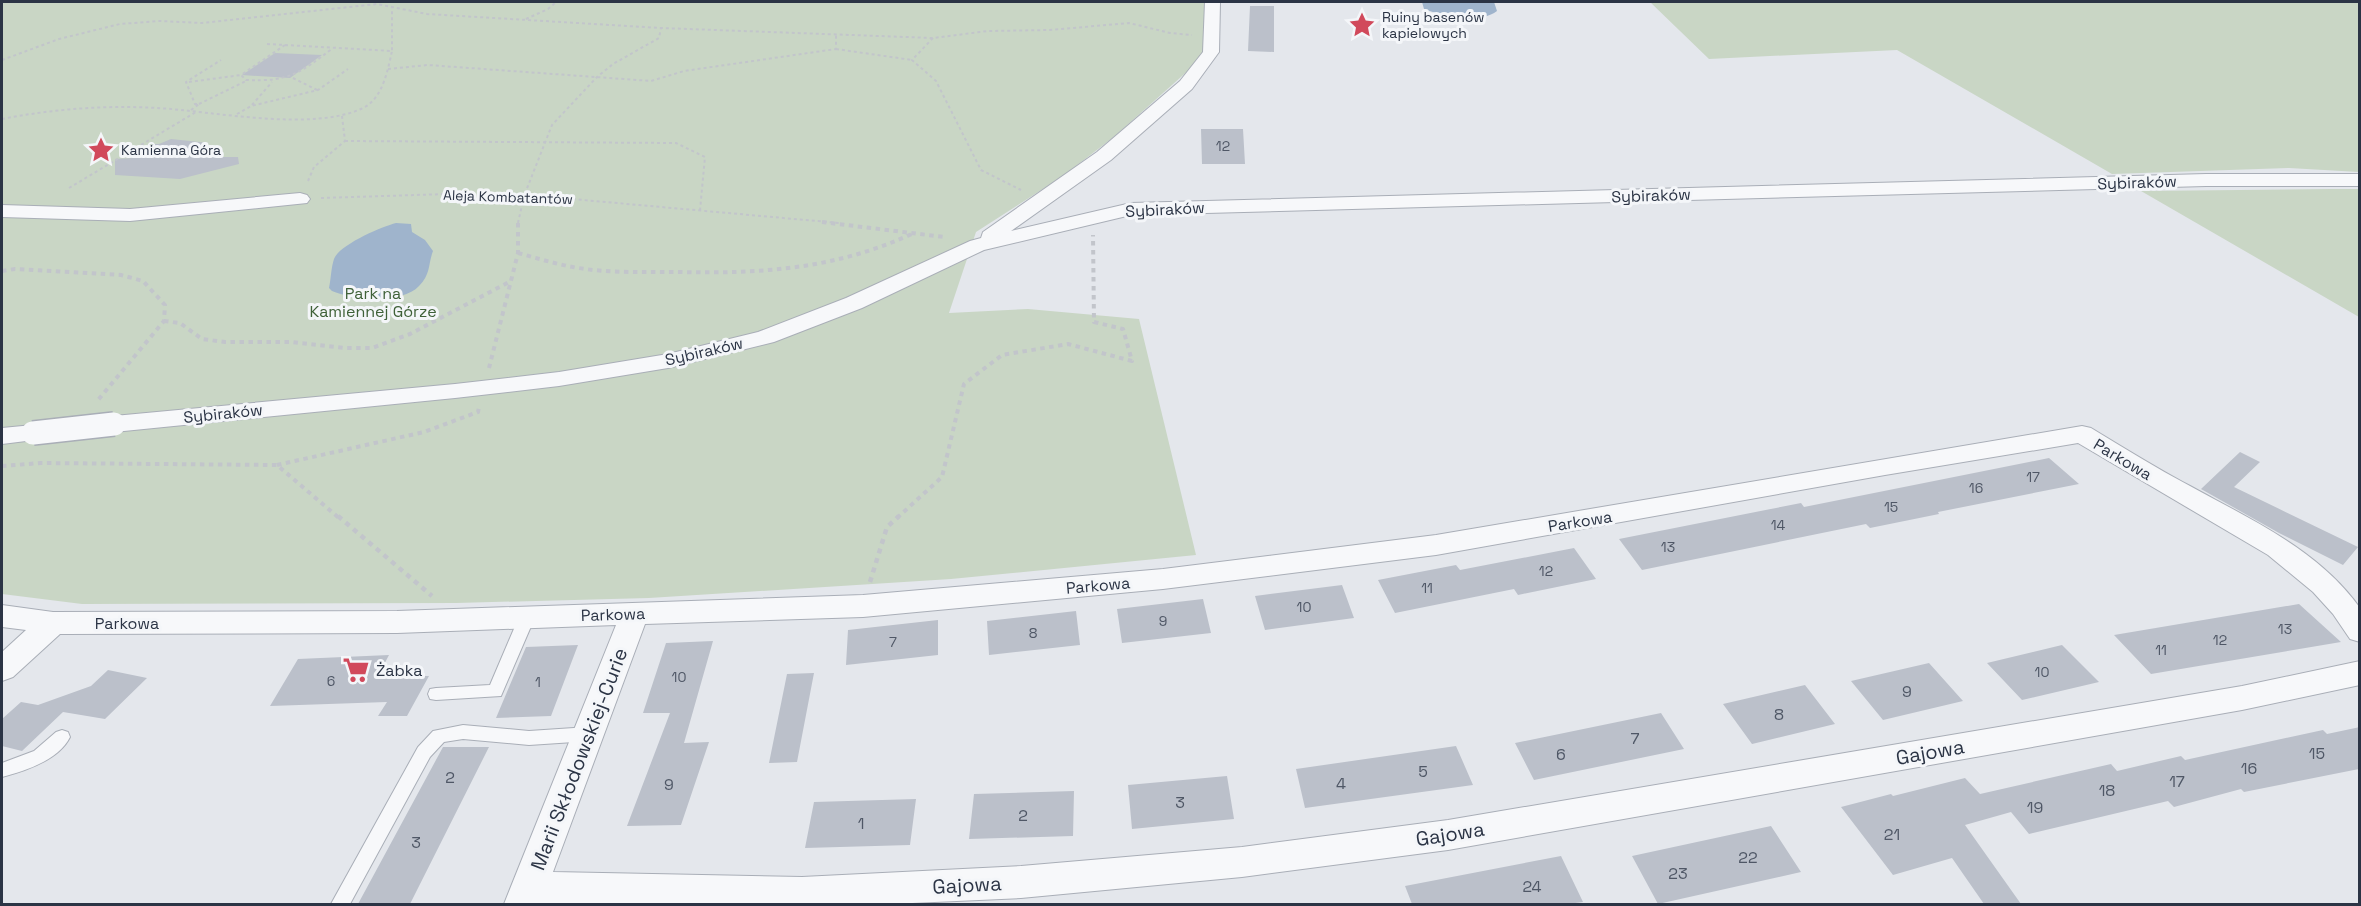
<svg xmlns="http://www.w3.org/2000/svg" width="2361" height="906" font-family="'Space Grotesk',sans-serif">
<style>
.green{fill:#c9d6c5}
.water{fill:#9fb4cc}
.building{fill:#bbc0ca}
.lines{fill:none;stroke-linecap:round;stroke-linejoin:round}
.service-casing{stroke:#a9aeb7;stroke-width:2}
.minor-casing{stroke:#a9aeb7;stroke-width:2}
.path-far2{stroke:#c2c5cb;stroke-width:2;stroke-dasharray:3 3;stroke-linecap:butt}
.path-far1{stroke:#c2c5cb;stroke-width:4;stroke-dasharray:4.5 4.5;stroke-linecap:butt}
.path{stroke:#c2c5cb;stroke-width:4.5;stroke-dasharray:5 5;stroke-linecap:butt}
.service{fill:#f7f8fa;fill-rule:evenodd}
.minor{fill:#f7f8fa;fill-rule:evenodd}
.minor-bridge-casing{stroke:#a9aeb7;stroke-width:26;stroke-linecap:butt}
.minor-bridge{stroke:#f7f8fa;stroke-width:23}
.labels{text-anchor:middle;stroke-width:6;stroke-linejoin:round;paint-order:stroke}
.far-poi-label{font-size:14px;fill:#2b3445;stroke:#f4f6f9;text-anchor:start}
.number-label{font-size:14px;fill:#4f5766}
.far-street-label{font-size:14px;fill:#2b3445;stroke:#f4f6f9}
.street-label{font-size:16px;fill:#2b3445;stroke:#f4f6f9}
.park-label{font-size:16px;fill:#3f6138;stroke:#f4f6f9}
.poi-label{font-size:16px;fill:#2b3445;stroke:#f4f6f9;text-anchor:start}
.near-number-label{font-size:16px;fill:#4f5766}
.near-street-label{font-size:20px;fill:#2b3445;stroke:#f4f6f9}
</style>
<rect width="100%" height="100%" fill="#e4e7ec"/>
<path class="green" d="M2,2H1213L1202,55L1191,68L1115,136L1063,176L976,232L949,313L1028,309L1139,319L1196,555L951,579L649,598L456,603L82,604L2,594Z
M1650,2H2359V172L2289,168L2112,174L1897,50L1709,59Z
M2331,189H2359V317L2141,191Z"/>
<path class="water" d="M1422,2H1494L1497,11C1478,25 1445,17 1424,9Z
M396,223L411,224L412,232L425,240L433,251C428,264 431,274 419,286C403,304 352,300 332,291L329,288C331,279 331,268 334,259C339,245 381,227 396,223Z"/>
<path class="building" d="M1250,6H1274V52L1248,51Z
M275,53L322,55L290,78L242,75Z
M1201,129H1243L1245,164H1202Z
M171,139L209,143L190,157H238L239,164L180,179L115,175V159L132,158L153,144H159Z
M2240,452L2260,462L2234,487L2358,547L2343,565L2279,533L2201,489Z
M2049,458L2079,484L1938,512L1939,514L1870,528L1866,524L1642,570L1619,539L1801,503L1804,507Z
M1574,548L1596,579L1518,595L1514,589L1395,613L1378,580L1456,565L1460,570Z
M1342,585L1354,618L1265,630L1255,596Z
M1203,599L1211,633L1122,643L1117,609Z
M2299,604L2341,642L2151,674L2114,635Z
M1076,611L1080,645L989,655L987,621Z
M938,620V655L846,665L848,630Z
M713,641L684,743L709,742L681,825L627,826L670,713H643L666,643Z
M578,645L551,716L496,718L526,647Z
M2062,645L2099,682L2022,700L1987,663Z
M389,655L378,676H429L407,716H378L387,702L270,706L298,659Z
M1929,663L1963,701L1883,720L1851,681Z
M108,670L147,678L105,719L63,712L22,751L2,746V719L21,702L38,705L91,686Z
M814,673L797,762L769,763L787,674Z
M1805,685L1835,724L1752,744L1723,704Z
M1661,713L1684,749L1534,780L1515,743Z
M2360,727L2359,769L2244,792L2241,789L2174,807L2168,801L2029,834L2011,812L1965,825L2021,904H1984L1952,858L1893,875L1841,807L1891,794L1893,796L1965,778L1980,794L2111,764L2117,771L2181,756L2185,760L2323,730L2327,734Z
M1456,746L1473,785L1305,808L1296,769Z
M443,747H489L410,904H358Z
M1227,776L1234,819L1132,829L1128,785Z
M1074,791L1073,836L969,839L974,794Z
M916,799L910,845L805,848L814,802Z
M1771,826L1801,872L1658,904L1632,856Z
M1561,856L1583,902L1568,904H1412L1405,886Z"/>
<g class="lines">
<g class="service-casing">
<path id="service" d="M527,611L532,613L535,617L501,696L436,700L430,699L428,694L430,689L436,688L490,685L519,617L522,613Z
M463,725L529,731L589,727L595,729L597,734L595,739L589,741L529,745L463,739L444,742L430,757L350,904H331L418,747L433,731Z
M62,730L68,732L70,737C59,760 25,771 2,777V763L34,751L56,732Z"/>
</g>
<g class="minor-casing">
<path id="minor" d="M1205,2H1220L1219,52L1192,89L1111,160L1011,231L1131,203L2206,174H2360V186H2206L1131,215L984,250L862,308L774,342L668,368L559,386L455,398L114,432L105,430L102,424L105,418L114,416L455,384L559,372L668,354L758,332L846,298L970,241L981,238L983,232L1097,152L1180,81L1203,52Z
M300,193L307,195L310,199L307,203L130,221L2,217V205L130,209Z
M33,425L42,427L46,433L42,439L2,444V428Z
M2082,426L2091,428C2124,448 2156,468 2190,486C2250,519 2319,550 2360,608V642L2350,639L2333,614L2313,592L2268,555L2078,443L1885,475L1436,555L1163,589L863,617L645,624L553,872L802,877L1021,866L1242,847L1448,820L2242,686L2360,661V685L2242,710L1448,850L1242,877L1021,898L890,904H504L616,625L397,633L60,634L13,677L2,681V652L26,630L2,627V605L53,612L397,611L863,595L1163,569L1436,535Z"/>
</g>
<path class="path-far2" d="M526,19L548,9L556,2
M933,38L912,60L936,81L981,170L1021,190
M267,44L392,51V8
M285,45L241,75L246,80C289,82 300,73 333,48
M836,49L912,60
M2,60L59,39L120,24L160,21L202,23L377,4L427,14L661,28L933,38L988,31L1050,30L1129,23L1170,33L1192,35
M388,69L428,65L651,81L684,71L836,49V33
M293,78L317,90
M189,82L241,75
M199,104L246,81
M252,105L272,82
M191,110L199,104H195L186,82L221,60
M237,114L251,106L318,90L348,69
M2,119C53,109 105,105 157,108C213,111 315,133 365,107C383,97 388,69 392,51
M345,141L676,143L705,157L700,210
M308,181L314,167L345,141L342,116
M69,188L196,112
M321,198L479,193L561,198L839,223
M518,223L524,196L552,125L597,77L613,64L659,38L661,28"/>
<path class="path-far1" d="M822,222L944,237
M518,253C540,259 562,266 585,269C615,273 646,272 677,272C762,274 836,269 914,233
M2,271L15,269L121,275L143,281L165,305L164,321L98,400
M164,321L180,323L202,339L225,342H291L344,348H372L410,334L511,281
M489,368L518,253V222
M277,465L424,432L478,412L479,407
M2,466L41,463L277,465L339,518
M897,518L942,477L964,384L1002,355L1068,344L1132,361L1123,329L1094,322L1093,235"/>
<path class="path" d="M338,516L432,596
M870,582L887,527L899,516"/>
<use href="#service" class="service"/>
<use href="#minor" class="minor"/>
<g class="minor-bridge-casing">
<path id="minor-bridge" d="M33,433L114,424"/>
</g>
<use href="#minor-bridge" class="minor-bridge"/>
</g>
<defs>
<g id="sight-bare" transform="scale(2.07)"><path d="M0-6L1.8-2.2L6-1.7L2.9 1.2L3.7 5.4L0 3.3L-3.7 5.4L-2.9 1.2L-6-1.7L-1.8-2.2Z" fill="#d1495b" stroke="#f4f6f9" stroke-width="2.5" paint-order="stroke"/></g>
<g id="supermarket-bare" transform="scale(2.07)"><path d="M-6-5.5h2.5l.6 2H6L4.5 2H-2.5L-4.4-4H-6ZM-1.5 3.2a1.3 1.3 0 1 0 .1 0ZM3 3.2a1.3 1.3 0 1 0 .1 0Z" fill="#d1495b" stroke="#f4f6f9" stroke-width="2.5" paint-order="stroke"/></g>
</defs>
<g fill-rule="evenodd">
<use href="#sight-bare" x="1362" y="25"/>
<use href="#sight-bare" x="101" y="150"/>
<use href="#supermarket-bare" x="356" y="670"/>
</g>
<g class="labels">
<g class="far-poi-label">
<text x="1382" y="22">Ruiny basenów<tspan x="1382" dy="16">kapielowych</tspan></text>
<text x="121" y="155">Kamienna Góra</text>
</g>
<g class="number-label">
<text x="1223" y="151">12</text>
<text x="2033" y="482">17</text>
<text x="1976" y="493">16</text>
<text x="1891" y="512">15</text>
<text x="1778" y="530">14</text>
<text x="1668" y="552">13</text>
<text x="1546" y="576">12</text>
<text x="1427" y="593">11</text>
<text x="1304" y="612">10</text>
<text x="1163" y="626">9</text>
<text x="2285" y="634">13</text>
<text x="1033" y="638">8</text>
<text x="2220" y="645">12</text>
<text x="893" y="647">7</text>
<text x="2161" y="655">11</text>
<text x="2042" y="677">10</text>
<text x="679" y="682">10</text>
<text x="331" y="686">6</text>
<text x="538" y="687">1</text>
</g>
<g class="far-street-label">
<text transform="translate(508 197) rotate(2)" y="5">Aleja Kombatantów</text>
</g>
<g class="street-label">
<text transform="translate(2137 182) rotate(-2)" y="6">Sybiraków</text>
<text transform="translate(1651 195) rotate(-2)" y="6">Sybiraków</text>
<text transform="translate(1165 209) rotate(-3)" y="6">Sybiraków</text>
<text transform="translate(704 351) rotate(-13)" y="6">Sybiraków</text>
<text transform="translate(223 413) rotate(-6)" y="6">Sybiraków</text>
<text transform="translate(2123 459) rotate(31)" y="6">Parkowa</text>
<text transform="translate(1580 521) rotate(-9)" y="6">Parkowa</text>
<text transform="translate(1098 585) rotate(-5)" y="6">Parkowa</text>
<text transform="translate(613 614) rotate(-2)" y="6">Parkowa</text>
<text x="127" y="629">Parkowa</text>
</g>
<g class="park-label">
<text x="373" y="299">Park na<tspan x="373" dy="18">Kamiennej Górze</tspan></text>
</g>
<g class="poi-label">
<text x="376" y="676">Żabka</text>
</g>
<g class="near-number-label">
<text x="1907" y="697">9</text>
<text x="1779" y="720">8</text>
<text x="1635" y="744">7</text>
<text x="2317" y="759">15</text>
<text x="1561" y="760">6</text>
<text x="2249" y="774">16</text>
<text x="1423" y="777">5</text>
<text x="450" y="783">2</text>
<text x="2177" y="787">17</text>
<text x="1341" y="789">4</text>
<text x="669" y="790">9</text>
<text x="2107" y="796">18</text>
<text x="1180" y="808">3</text>
<text x="2035" y="813">19</text>
<text x="1023" y="821">2</text>
<text x="861" y="829">1</text>
<text x="1892" y="840">21</text>
<text x="416" y="848">3</text>
<text x="1748" y="863">22</text>
<text x="1678" y="879">23</text>
<text x="1532" y="892">24</text>
</g>
<g class="near-street-label">
<text transform="translate(1930 752) rotate(-10)" y="7">Gajowa</text>
<text transform="translate(579 759) rotate(-69)" y="7">Marii Skłodowskiej-Curie</text>
<text transform="translate(1450 834) rotate(-9)" y="7">Gajowa</text>
<text transform="translate(967 885) rotate(-3)" y="7">Gajowa</text>
</g>
</g>
<rect width="2361" height="906" fill="none" stroke="#2b3445" stroke-width="6"/>
</svg>
